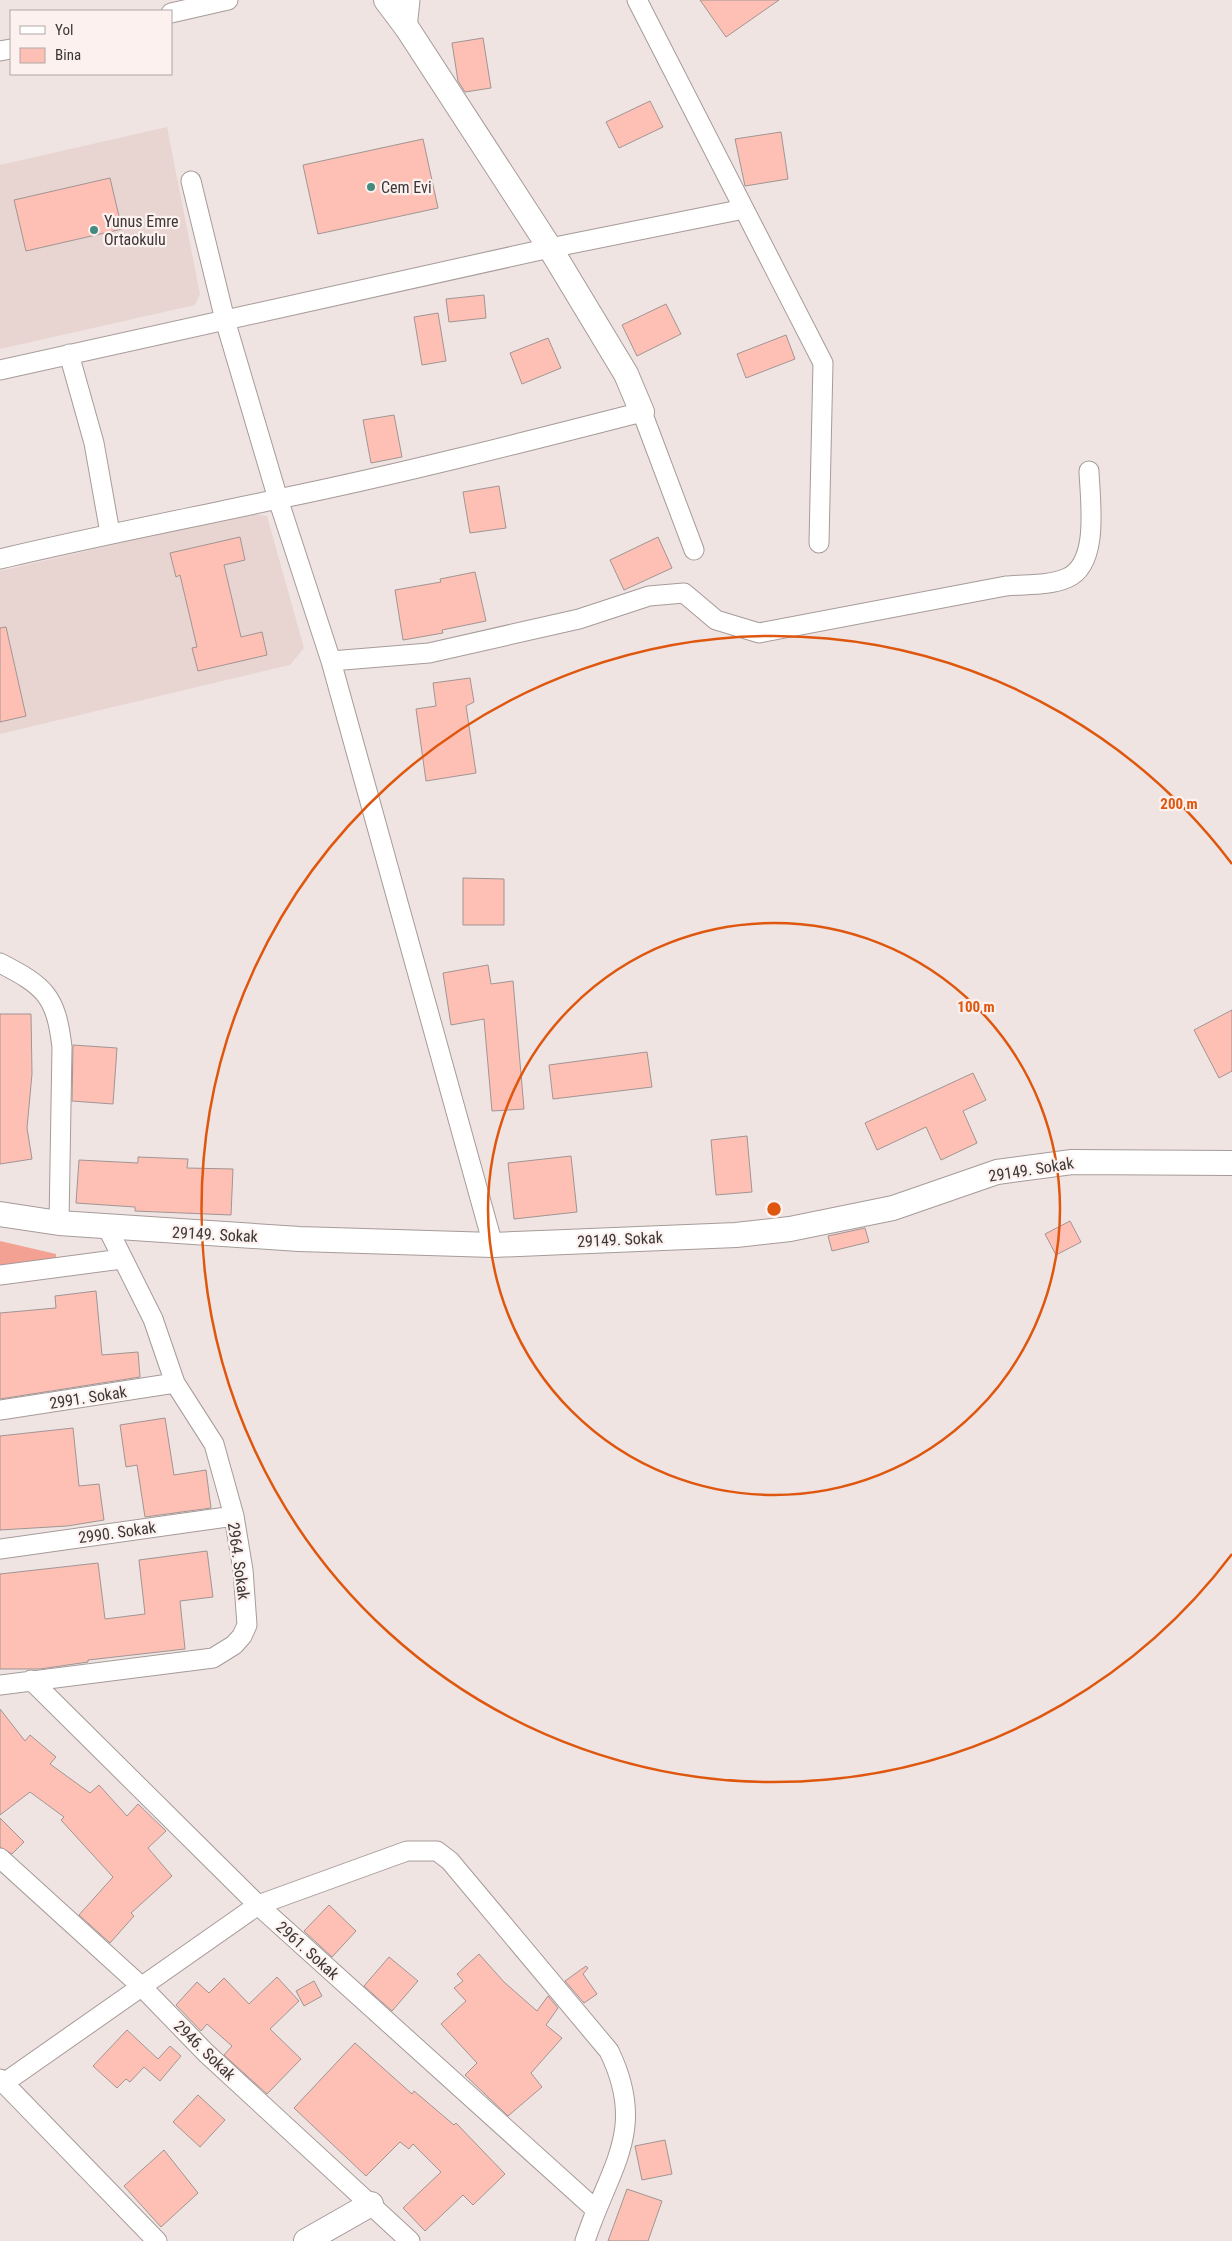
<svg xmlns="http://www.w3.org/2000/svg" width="1232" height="2241" font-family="'Roboto Condensed',sans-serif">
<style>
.built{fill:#e8d5d2}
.green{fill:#f3a192}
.building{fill:#fec0b5;stroke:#a09593}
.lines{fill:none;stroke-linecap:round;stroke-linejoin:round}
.minor-casing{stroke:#a69b99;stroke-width:21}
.tertiary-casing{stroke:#a69b99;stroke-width:26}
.minor{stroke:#fff;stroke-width:19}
.tertiary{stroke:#fff;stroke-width:24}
.ring{fill:none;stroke:#df570e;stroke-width:2.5}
.poi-dot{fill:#458a7f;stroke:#fcf1ef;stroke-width:2}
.labels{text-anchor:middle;stroke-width:4.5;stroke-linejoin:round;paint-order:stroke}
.poi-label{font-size:16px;fill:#3b3736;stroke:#fcf1ef;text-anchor:start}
.street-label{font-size:16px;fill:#3b3736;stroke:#fcf1ef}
.centre{fill:#df570e;stroke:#fcf1ef;stroke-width:2.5}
.ring-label{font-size:15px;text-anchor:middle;font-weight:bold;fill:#df570e;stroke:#fcf1ef;stroke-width:4.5;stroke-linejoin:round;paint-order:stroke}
</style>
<rect width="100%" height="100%" fill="#efe4e2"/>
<path class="built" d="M167,127L200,294L195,305L0,349V165Z
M250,513L267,516L304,648L290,665L0,734V571Z"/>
<path class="green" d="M0,1241L56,1254V1260L0,1267Z"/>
<path class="building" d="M700,0H779L726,37Z
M483,38L491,88L465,92L458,81L452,43Z
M650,101L663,127L619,148L606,122Z
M781,132L788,179L745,186L735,139Z
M423,139L438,208L318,234L303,165Z
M110,178L122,229L26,251L14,200Z
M484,295L486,318L449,322L446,299Z
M666,304L681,334L637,356L622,325Z
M438,313L446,361L422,365L414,317Z
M786,335L795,359L746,378L737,354Z
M548,338L561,368L522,384L510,353Z
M394,415L402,457L371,463L363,420Z
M499,486L506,528L470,533L463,492Z
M240,537L245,560L224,565L241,637L262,632L267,655L198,671L192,648L197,647L180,575L176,577L170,553Z
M658,537L672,568L624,590L610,560Z
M475,572L486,621L442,630L443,633L403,640L395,590L441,582L440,579Z
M6,627L26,716L0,722V628Z
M470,678L474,702L466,706L476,773L426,781L416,709L436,706L433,683Z
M463,878L504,879V925H463Z
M488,965L491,984L513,981L524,1109L492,1111L484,1019L451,1025L443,973Z
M1232,1010V1071L1219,1078L1194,1030Z
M0,1014H31L32,1074L27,1128L32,1159L0,1164Z
M73,1045L117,1048L113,1104L72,1101Z
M647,1052L652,1087L553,1099L549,1065Z
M973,1073L986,1100L963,1111L977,1143L941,1160L926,1127L877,1150L865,1123Z
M747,1136L752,1192L716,1195L711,1140Z
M571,1156L577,1212L514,1219L508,1163Z
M138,1157L188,1159L187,1168L233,1169L231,1215L135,1211V1207L76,1203L79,1160L138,1163Z
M1070,1221L1081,1242L1056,1255L1045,1234Z
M865,1228L869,1242L832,1251L828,1236Z
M96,1291L102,1355L138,1352L140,1377L0,1399V1313L56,1308L55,1296Z
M165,1418L174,1475L206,1470L211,1508L145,1517L137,1465L126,1467L120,1425Z
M73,1428L79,1486L99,1484L104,1520L67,1526L0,1530V1436Z
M207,1551L213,1597L180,1601L185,1649L88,1660V1662L40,1669H0V1574L98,1563L105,1619L145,1614L139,1560Z
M0,1709L25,1741L30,1735L56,1757L50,1764L90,1793L99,1785L127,1816L138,1804L166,1831L148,1848L172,1876L131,1913L134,1916L110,1943L79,1915L113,1877L61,1820L64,1817L30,1792L0,1815Z
M0,1818L24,1842L12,1854L0,1847Z
M329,1905L356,1931L332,1957L304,1931Z
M479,1954L504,1982L537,2011L548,1996L558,2008L546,2025L562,2038L531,2073L542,2087L508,2116L465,2075L477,2063L441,2024L466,2001L454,1988L463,1981L457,1974Z
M389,1957L418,1981L392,2011L364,1986Z
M586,1966L588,1968L583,1974L597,1994L584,2003L565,1981Z
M277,1977L299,2001L270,2029L301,2059L267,2094L224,2055L232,2046L207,2024L201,2031L176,2005L197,1982L209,1993L224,1978L249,2004Z
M314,1981L322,1996L304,2006L296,1991Z
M127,2030L158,2059L170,2046L181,2056L160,2081L144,2067L130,2082L126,2079L117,2088L93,2066Z
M355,2043L412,2094L414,2091L454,2125L456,2123L505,2174L473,2205L463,2195L425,2231L403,2208L441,2172L413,2144L409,2149L400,2142L366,2176L294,2108Z
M198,2095L225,2120L200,2147L173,2122Z
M665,2140L672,2174L642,2180L635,2146Z
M164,2150L198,2193L161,2227L124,2186Z
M627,2189L662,2201L648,2241H608Z"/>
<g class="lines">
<g class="minor-casing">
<path id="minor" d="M637,0L744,209
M171,13L228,0
M407,28L410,0
M0,51L11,49
M191,181L225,320L278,499L331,661L493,1245
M69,354L94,443L110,533
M0,370L550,248L744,209L823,363L819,543
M0,559C92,537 185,519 278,499C400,474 521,443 642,412L694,550
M331,661L429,653L579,619L649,596L684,593L716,620L759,633L1006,586C1025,584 1049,586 1067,578C1100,564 1090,500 1089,471
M0,963C45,986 56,996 62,1047L59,1223
M0,1275L122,1259
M0,1410L175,1383
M0,1549L234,1516
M31,1680L258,1905L595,2209
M0,1685L213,1658L234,1645L242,1636L247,1625L243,1570L234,1516L214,1444L175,1383L153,1319L107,1227
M0,1858L142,1987L206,2053L410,2241
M0,2079L157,2241
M4,2083L258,1905L407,1851H437L450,1861L609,2051C648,2131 609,2167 585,2241"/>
</g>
<g class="tertiary-casing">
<path id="tertiary" d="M386,0L407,28L550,248L626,374L642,412
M0,1214L59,1223L299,1239L493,1245L566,1242L736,1235L790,1229L893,1208L997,1172L1072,1162L1232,1163
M306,2241L371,2204"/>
</g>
<use href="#minor" class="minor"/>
<use href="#tertiary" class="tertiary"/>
</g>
<g class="ring">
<circle cx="774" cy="1209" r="286"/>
<path d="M1232 1554A573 573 0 1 1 1232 864"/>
</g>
<g class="poi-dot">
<circle cx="371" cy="187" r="5"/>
<circle cx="94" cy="230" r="5"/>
</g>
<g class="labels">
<g class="poi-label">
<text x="381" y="193">Cem Evi</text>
<text x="104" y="227">Yunus Emre<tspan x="104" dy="18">Ortaokulu</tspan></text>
</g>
<g class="street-label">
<text transform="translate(1031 1169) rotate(-9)" y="6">29149. Sokak</text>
<text transform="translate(215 1234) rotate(3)" y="6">29149. Sokak</text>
<text transform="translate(620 1239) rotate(-3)" y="6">29149. Sokak</text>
<text transform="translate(88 1397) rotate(-9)" y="6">2991. Sokak</text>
<text transform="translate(117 1532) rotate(-8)" y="6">2990. Sokak</text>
<text transform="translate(239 1561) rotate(82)" y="6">2964. Sokak</text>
<text transform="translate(308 1950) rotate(42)" y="6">2961. Sokak</text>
<text transform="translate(205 2050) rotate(44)" y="6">2946. Sokak</text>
</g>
</g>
<circle cx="774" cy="1209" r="8" class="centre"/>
<g class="ring-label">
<text x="1179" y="809">200 m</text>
<text x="976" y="1012">100 m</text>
</g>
<rect x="10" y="10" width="162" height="65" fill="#fcf1ef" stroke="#afa7a5"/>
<rect x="20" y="26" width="25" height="8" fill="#ffffff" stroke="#afa7a5"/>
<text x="55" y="35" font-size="15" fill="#3b3736">Yol</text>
<rect x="20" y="48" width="25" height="15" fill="#fec0b5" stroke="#afa7a5"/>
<text x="55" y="60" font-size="15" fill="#3b3736">Bina</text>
</svg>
